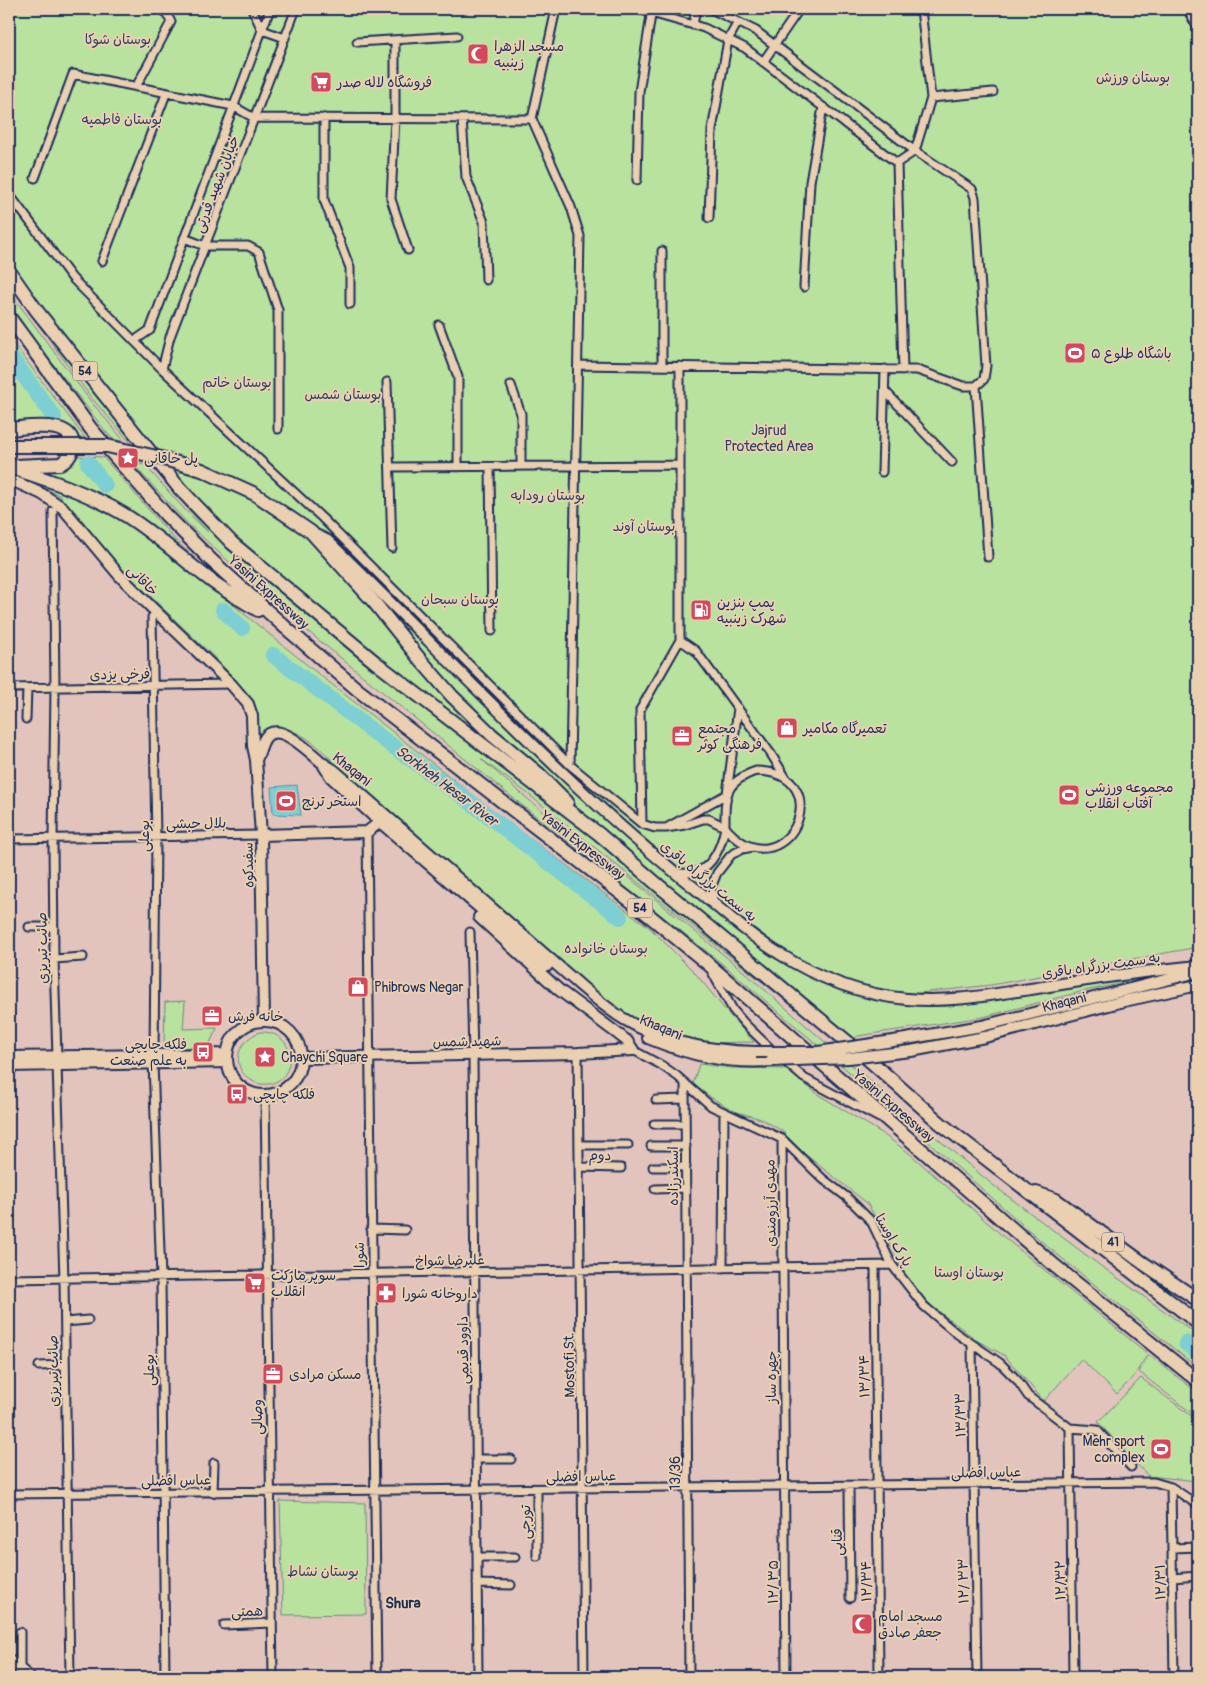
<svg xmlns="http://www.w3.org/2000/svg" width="1207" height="1686" font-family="Pangolin,'Playpen Sans Arabic',sans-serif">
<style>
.green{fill:#b8e29e;stroke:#6a887e}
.water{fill:#7dcfd4;stroke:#568fa5}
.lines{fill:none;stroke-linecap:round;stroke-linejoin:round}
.stream{stroke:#568fa5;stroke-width:2.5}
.river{stroke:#7dcfd4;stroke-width:16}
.street-casing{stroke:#1b2f5e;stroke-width:11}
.secondary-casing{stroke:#1b2f5e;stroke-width:14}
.highway-casing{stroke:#1b2f5e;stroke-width:16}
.street{stroke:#eacfb1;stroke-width:7}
.secondary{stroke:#eacfb1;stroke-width:10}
.highway{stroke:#eacfb1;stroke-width:12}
.secondary-bridge-casing{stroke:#1b2f5e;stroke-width:14;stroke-linecap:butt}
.highway-bridge-casing{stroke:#1b2f5e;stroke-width:16;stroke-linecap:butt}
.secondary-bridge{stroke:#eacfb1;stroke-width:10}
.highway-bridge{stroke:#eacfb1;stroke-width:12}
.labels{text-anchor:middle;stroke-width:4;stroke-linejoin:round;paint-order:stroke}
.shield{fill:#eacfb1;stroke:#595f77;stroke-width:1}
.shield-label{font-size:12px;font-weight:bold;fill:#1b2f5e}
.park-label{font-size:14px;fill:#2b4164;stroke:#eacfb1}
.poi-label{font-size:14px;fill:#1b2f5e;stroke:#eacfb1;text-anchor:start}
.street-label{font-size:14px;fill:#1b2f5e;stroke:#eacfb1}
.water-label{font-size:15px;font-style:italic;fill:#253f6a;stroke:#eacfb1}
.neighbourhood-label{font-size:15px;font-weight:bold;fill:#1b2f5e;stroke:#eacfb1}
</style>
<rect width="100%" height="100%" fill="#e2c4bc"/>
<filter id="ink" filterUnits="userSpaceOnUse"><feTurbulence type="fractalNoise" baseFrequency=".02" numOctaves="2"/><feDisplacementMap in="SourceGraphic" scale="10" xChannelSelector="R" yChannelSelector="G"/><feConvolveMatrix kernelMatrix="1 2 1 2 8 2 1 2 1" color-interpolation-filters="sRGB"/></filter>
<g filter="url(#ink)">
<path class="green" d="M9,9H1198V947L991,985L919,993L905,1004L949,1005L971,1003L1181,971L1080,992L983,1017L858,1036L843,1047L527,793L481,759L536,806L621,871L736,965L920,1124L993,1185L1098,1264L1198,1335V1368L1048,1247L839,1063L715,958L513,798L278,607L187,523L131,462L145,465L185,510L208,532L90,396L9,284Z
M9,291L89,399L125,442L113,439L107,433L28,332L9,305Z
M9,338L85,438L72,437L9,425Z
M75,456L103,457L175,540L218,580L184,552L25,468Z
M9,474L53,487L119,517L149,537L316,672L495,812L650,928L696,974L731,1017L754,1042C728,1042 700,1045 675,1037C613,1017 558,961 510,919C470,884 429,850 390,814C372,797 353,780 335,763C325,753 315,743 303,736C284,726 260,717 259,748L253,703L243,689L220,663L123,570L83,526L59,495L44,488L9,476Z
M185,1001L183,1029L217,1028L208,1047L164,1048L165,1002Z
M260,1032C302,1031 297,1088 261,1084C254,1083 247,1078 242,1072C232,1055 244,1038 260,1032Z
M699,1064L732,1068L785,1069L819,1095L880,1132L909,1153L1005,1238L1148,1354L1133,1377L1117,1394L1081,1359L1044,1401L1004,1355L978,1341L961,1328L934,1308L916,1290L904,1273L880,1225L867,1203L806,1155L781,1130L761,1119L734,1111L712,1098L693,1084Z
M1149,1355L1198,1393V1418L1139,1372Z
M1141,1378L1198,1421V1481L1148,1476L1098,1422Z
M280,1501L365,1503L366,1614L283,1615Z"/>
<path class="water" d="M297,785L301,815L273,814L271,787Z"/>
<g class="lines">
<path class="stream" d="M9,1675L11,1677"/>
<path class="river" d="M9,355L54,417
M88,463L105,485
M223,610L242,628
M273,655L380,737L465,798L620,917
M1186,1343L1198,1353"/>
<g class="street-casing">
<path id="street" d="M252,9L262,30L285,38
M556,9L532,119L571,207L580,236L570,765
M637,9L704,28L745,48L897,163
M693,25L696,9
M395,40V118L391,199L408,250
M357,42L457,36
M763,62L796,14V9
M136,87L171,22L164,9
M931,98L993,92
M324,118V200L350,268V304
M462,119L466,177L484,222L486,280
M897,163L903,370
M897,163L915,151L931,98L921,9
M35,178L73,74L233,106L254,118L532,119
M637,180L639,92L652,9
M9,194L72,278L162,369L322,518L570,765L642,824L655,828H666
M709,218L712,130L728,40L738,22
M184,238L205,246H248L259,252L278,310V429
M662,251V366
M102,261L166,94
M804,287L810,182L823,107
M439,325L458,377V467
M134,341L150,330L270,9
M578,365L917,370L963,386H976L984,379L986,366L975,198L972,189L915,151L756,31L711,9
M162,369L170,337L296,9
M387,382L392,548
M511,385L521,414V466
M976,386L988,557
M885,391L952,462
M390,467L680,465
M490,467L492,631
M882,472L885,369
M53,511L55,687L53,839L54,959L57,1057
M152,617L156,837L154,1055
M680,640L696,651L771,754L786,778
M9,688L231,684
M26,719L27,688
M756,771C843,772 785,897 725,827C725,796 724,782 756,771Z
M642,824L640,710L680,640V366
M367,832L377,1677
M9,839L261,835
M676,873C682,873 689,874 696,872C714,866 722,844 725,827L709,819H703L685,825L666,828L727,794L738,708
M714,904L711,888L717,873L731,855L742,849L754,847
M29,927H54
M470,932L473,1055L478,1677
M54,959L83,957
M712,972L733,1010L745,1024L774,1052
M633,1050L661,1065L677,1076L711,1106L782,1139L823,1179L848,1198L871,1221L892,1265L924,1306L956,1333L1000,1363L1017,1380L1028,1396L1070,1428
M578,1053L584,1677
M782,1059L804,1078L879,1118
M153,1063L161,1277L165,1677
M57,1065L64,1279L70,1677
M685,1083L689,1677
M265,1095L273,1677
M656,1100L685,1099
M654,1124H685
M782,1139L786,1677
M579,1145H628
M651,1146H686
M579,1167L621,1168
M653,1167H686
M655,1189L686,1188
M371,1229L405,1230
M875,1266L879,1677
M723,1268L724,1112
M9,1279L892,1265
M65,1322L88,1320
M972,1344L977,1677
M39,1366L65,1365
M1070,1428L1073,1677
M1070,1428L1097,1430L1131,1467
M476,1459H511
M849,1486L850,1598
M1171,1487L1174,1677
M213,1493L214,1463
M9,1494L1154,1482L1171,1487L1198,1505
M1172,1548L1198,1547
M537,1556V1489
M477,1557H515
M1172,1578L1198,1576
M477,1584L511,1585
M224,1625L272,1623
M20,1632V1670"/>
</g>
<g class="secondary-casing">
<path id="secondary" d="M9,479L42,494L63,508L119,575L151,607L231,684L248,704L252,716L253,746L256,760L261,835L264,1021
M318,536L328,541C450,659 564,785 697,890C724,912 750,936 780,954C817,978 862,995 907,999C951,1003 994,994 1037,988C1091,979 1144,971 1198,966
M256,760C259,754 261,744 265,738C278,720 308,751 318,759C323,764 329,767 335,771L582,987C595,998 609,1010 624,1019C663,1043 711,1051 756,1052
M324,766L331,777L380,822L547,966
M261,835L367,832L380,822
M479,917L559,990L618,1034L627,1041L633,1050
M227 1058a37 37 0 1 1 74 0a37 37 0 1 1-74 0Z
M648,1038C690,1055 725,1064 771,1061
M900,1040L982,1026L1198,972
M911,1051L985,1037L1124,1001L1198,985
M9,1057L226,1054
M302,1058L578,1053L633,1050
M9,1066L226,1062
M9,1660L29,1677"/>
</g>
<g class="highway-casing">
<path id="highway" d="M1190,9L1198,23
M9,271L37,311L180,489L232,543L375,662L599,834L658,885L868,1059L940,1123L1198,1323
M9,317L91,429L166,515L211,560L286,628L358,690L640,908L707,963L1055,1266L1198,1381
M9,429C26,428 79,418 72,450C70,457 66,461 60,464L16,466
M9,446H53
M9,467C49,480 89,493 125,515C156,534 183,560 213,582C227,592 243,601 258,610
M255,494L311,532L374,602L418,657L452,696L492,735L539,774L567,802
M1036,1193L1056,1200L1143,1263L1198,1300"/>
</g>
<use href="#street" class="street"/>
<use href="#secondary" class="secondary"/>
<use href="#highway" class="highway"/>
<g class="secondary-bridge-casing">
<path id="secondary-bridge" d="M756,1052H818L900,1040
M771,1061L849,1058L911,1051"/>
</g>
<g class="highway-bridge-casing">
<path id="highway-bridge" d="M53,446H107L157,457L202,470L255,494"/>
</g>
<use href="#secondary-bridge" class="secondary-bridge"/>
<use href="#highway-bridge" class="highway-bridge"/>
</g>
</g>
<defs>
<g id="mosque-square" transform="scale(1.125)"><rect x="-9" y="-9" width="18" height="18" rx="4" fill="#d1495b" stroke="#eacfb1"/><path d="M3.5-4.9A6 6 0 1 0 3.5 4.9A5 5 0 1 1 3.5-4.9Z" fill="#fff"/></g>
<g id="supermarket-square" transform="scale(1.125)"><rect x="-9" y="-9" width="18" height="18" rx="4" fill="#d1495b" stroke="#eacfb1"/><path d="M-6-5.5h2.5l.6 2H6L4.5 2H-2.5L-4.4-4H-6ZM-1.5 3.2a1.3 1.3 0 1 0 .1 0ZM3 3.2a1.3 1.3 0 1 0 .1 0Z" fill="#fff"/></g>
<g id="stadium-square" transform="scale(1.125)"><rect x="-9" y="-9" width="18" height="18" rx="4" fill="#d1495b" stroke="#eacfb1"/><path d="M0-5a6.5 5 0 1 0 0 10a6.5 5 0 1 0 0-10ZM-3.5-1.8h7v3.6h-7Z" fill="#fff"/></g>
<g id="sight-square" transform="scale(1.125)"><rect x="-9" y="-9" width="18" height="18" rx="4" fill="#d1495b" stroke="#eacfb1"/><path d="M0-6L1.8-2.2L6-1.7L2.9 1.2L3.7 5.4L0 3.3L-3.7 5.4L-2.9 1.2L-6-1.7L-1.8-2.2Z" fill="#fff"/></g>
<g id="fuel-square" transform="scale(1.125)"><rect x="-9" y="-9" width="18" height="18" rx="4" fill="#d1495b" stroke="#eacfb1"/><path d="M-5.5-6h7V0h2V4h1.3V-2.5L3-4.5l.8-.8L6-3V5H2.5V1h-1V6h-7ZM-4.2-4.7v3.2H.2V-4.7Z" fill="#fff"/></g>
<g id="shop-square" transform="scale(1.125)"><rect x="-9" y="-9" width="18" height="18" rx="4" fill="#d1495b" stroke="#eacfb1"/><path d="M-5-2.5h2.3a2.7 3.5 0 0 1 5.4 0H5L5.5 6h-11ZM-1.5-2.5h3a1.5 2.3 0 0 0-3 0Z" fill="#fff"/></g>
<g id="office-square" transform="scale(1.125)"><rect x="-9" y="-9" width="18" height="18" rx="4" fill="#d1495b" stroke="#eacfb1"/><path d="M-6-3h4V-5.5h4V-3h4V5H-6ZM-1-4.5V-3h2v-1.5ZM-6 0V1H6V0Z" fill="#fff"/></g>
<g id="bus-square" transform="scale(1.125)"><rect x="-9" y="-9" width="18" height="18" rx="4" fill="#d1495b" stroke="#eacfb1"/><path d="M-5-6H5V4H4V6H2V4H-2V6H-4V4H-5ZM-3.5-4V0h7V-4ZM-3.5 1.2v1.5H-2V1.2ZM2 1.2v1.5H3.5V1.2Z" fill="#fff"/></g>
<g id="pharmacy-square" transform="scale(1.125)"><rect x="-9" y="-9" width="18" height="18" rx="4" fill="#d1495b" stroke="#eacfb1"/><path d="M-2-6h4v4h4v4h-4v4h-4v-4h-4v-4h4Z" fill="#fff"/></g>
</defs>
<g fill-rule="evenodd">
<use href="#mosque-square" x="478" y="54"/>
<use href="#supermarket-square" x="321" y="82"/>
<use href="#stadium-square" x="1075" y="353"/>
<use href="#sight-square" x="128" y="458"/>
<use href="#fuel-square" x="701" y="610"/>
<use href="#shop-square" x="787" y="728"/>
<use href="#office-square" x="682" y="736"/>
<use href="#stadium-square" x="1069" y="795"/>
<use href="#stadium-square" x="286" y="801"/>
<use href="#shop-square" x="358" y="987"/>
<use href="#office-square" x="212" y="1016"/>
<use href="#bus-square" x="203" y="1052"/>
<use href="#sight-square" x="265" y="1057"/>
<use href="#bus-square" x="237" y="1094"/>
<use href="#supermarket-square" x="255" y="1283"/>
<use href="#pharmacy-square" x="386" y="1293"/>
<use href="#office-square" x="273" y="1374"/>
<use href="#stadium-square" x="1161" y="1449"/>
<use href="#mosque-square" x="862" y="1624"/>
</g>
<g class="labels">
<g class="shield">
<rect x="72.5" y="361.5" width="25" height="19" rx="4"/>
<rect x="627.5" y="898.5" width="25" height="19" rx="4"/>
<rect x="1102" y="1232.5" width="22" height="19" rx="4"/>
</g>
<g class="shield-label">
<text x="85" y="375">54</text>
<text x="640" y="912">54</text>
<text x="1113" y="1246">41</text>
</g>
<g class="park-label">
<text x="118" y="44">بوستان شوکا</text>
<text x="1133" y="82">بوستان ورزش</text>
<text x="122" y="124">بوستان فاطمیه</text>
<text x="237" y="387">بوستان خاتم</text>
<text x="343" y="399">بوستان شمس</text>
<text x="769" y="435">Jajrud<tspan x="769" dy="16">Protected Area</tspan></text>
<text x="548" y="500">بوستان رودابه</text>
<text x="644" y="531">بوستان آوند</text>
<text x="460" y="604">بوستان سبحان</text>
<text x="606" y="953">بوستان خانواده</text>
<text x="969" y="1277">بوستان اوستا</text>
<text x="323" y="1576">بوستان نشاط</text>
</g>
<g class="poi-label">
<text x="494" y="51">مسجد الزهرا<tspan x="494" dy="16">زینبیه</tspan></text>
<text x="337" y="87">فروشگاه لاله صدر</text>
<text x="1091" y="358">باشگاه طلوع ۵</text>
<text x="144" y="463">پل خاقانی</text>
<text x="717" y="607">پمپ بنزین<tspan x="717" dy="16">شهرک زینبیه</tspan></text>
<text x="698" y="733">مجتمع<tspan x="698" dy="16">فرهنگی کوثر</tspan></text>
<text x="803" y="733">تعمیرگاه مکامیر</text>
<text x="1085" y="792">مجموعه ورزشی<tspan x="1085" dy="16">آفتاب انقلاب</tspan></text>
<text x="302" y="806">استخر ترنج</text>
<text x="374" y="992">Phibrows Negar</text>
<text x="228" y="1021">خانه فرش</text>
<text x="187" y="1049" text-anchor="end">فلکه چایچی<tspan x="187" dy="16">به علم صنعت</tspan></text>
<text x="281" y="1062">Chaychi Square</text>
<text x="253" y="1099">فلکه چایچی</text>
<text x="271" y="1280">سوپر مارکت<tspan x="271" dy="16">انقلاب</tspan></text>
<text x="402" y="1298">داروخانه شورا</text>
<text x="289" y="1379">مسکن مرادی</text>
<text x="1145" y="1446" text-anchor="end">Mehr sport<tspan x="1145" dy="16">complex</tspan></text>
<text x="878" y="1621">مسجد امام<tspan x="878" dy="16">جعفر صادق</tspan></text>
</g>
<g class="street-label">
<text transform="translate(216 184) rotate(-69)" y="5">خیابان شهید قدرتی</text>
<text transform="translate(143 580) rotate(46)" y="5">خاقانی</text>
<text transform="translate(269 592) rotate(42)" y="5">Yasini Expressway</text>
<text transform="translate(120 674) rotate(-1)" y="5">فرخی یزدی</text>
<text transform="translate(352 769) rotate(39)" y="5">Khaqani</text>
<text transform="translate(196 823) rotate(-1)" y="5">بلال حبشی</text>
<text transform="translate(144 836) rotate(-90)" y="5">بوعلی</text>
<text transform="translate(583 845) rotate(38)" y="5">Yasini Expressway</text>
<text transform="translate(248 865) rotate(-91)" y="5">سفیدکوه</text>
<text transform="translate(709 881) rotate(39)" y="5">به سمت بزرگراه باقری</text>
<text transform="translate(42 948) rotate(-91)" y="5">صائب تبریزی</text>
<text transform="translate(1101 965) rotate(-8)" y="5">به سمت بزرگراه باقری</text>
<text transform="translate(1064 1002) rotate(-14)" y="5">Khaqani</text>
<text transform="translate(661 1027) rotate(23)" y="5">Khaqani</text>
<text transform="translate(467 1041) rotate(-1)" y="5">شهید شمس</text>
<text transform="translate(894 1106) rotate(41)" y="5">Yasini Expressway</text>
<text transform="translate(600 1155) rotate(1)" y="5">دوم</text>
<text transform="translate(673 1176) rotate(-90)" y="5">اسکندرزاده</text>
<text transform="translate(770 1203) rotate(-91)" y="5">مهدی آرزومندی</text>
<text transform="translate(894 1240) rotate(59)" y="5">پارک اوستا</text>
<text transform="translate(359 1255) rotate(-91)" y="5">شورا</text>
<text transform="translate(450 1260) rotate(-1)" y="5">علیرضا شواخ</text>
<text transform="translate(463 1350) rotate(-91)" y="5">داوود قدیمی</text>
<text transform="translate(569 1365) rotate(-91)" y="5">Mostofi St.</text>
<text transform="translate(149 1370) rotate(-91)" y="5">بوعلی</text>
<text transform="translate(53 1371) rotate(-91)" y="5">صائب تبریزی</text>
<text transform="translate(864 1376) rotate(-91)" y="5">۱۳/۳۴</text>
<text transform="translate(771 1377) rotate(-90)" y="5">چهره ساز</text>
<text transform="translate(960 1415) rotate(-91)" y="5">۱۳/۳۳</text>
<text transform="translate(257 1417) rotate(-91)" y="5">وصالی</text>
<text transform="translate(986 1472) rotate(-1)" y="5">عباس افضلی</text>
<text transform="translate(675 1473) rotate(-90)" y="5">13/36</text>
<text transform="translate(581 1476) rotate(-1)" y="5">عباس افضلی</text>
<text transform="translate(176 1480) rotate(-1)" y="5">عباس افضلی</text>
<text transform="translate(525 1522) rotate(-89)" y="5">تورجی</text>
<text transform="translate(837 1542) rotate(-91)" y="5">قنایی</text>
<text transform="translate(1060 1580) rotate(-91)" y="5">۱۲/۳۲</text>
<text transform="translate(866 1581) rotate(-91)" y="5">۱۲/۳۴</text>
<text transform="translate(963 1581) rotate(-91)" y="5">۱۲/ ۳۳</text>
<text transform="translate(773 1582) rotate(-90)" y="5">۱۲/ ۳۵</text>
<text transform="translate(1160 1582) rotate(-91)" y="5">۱۲/۳۱</text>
<text transform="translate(247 1611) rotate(-2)" y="5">همتی</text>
</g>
<g class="water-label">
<text transform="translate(447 786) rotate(37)" y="5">Sorkheh Hesar River</text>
</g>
<g class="neighbourhood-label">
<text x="403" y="1608">Shura</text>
</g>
</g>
<rect width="1207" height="1686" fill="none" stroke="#eacfb1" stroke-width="30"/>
<rect x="15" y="15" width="1177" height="1656" fill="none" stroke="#1b2f5e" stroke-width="2" filter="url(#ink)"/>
</svg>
